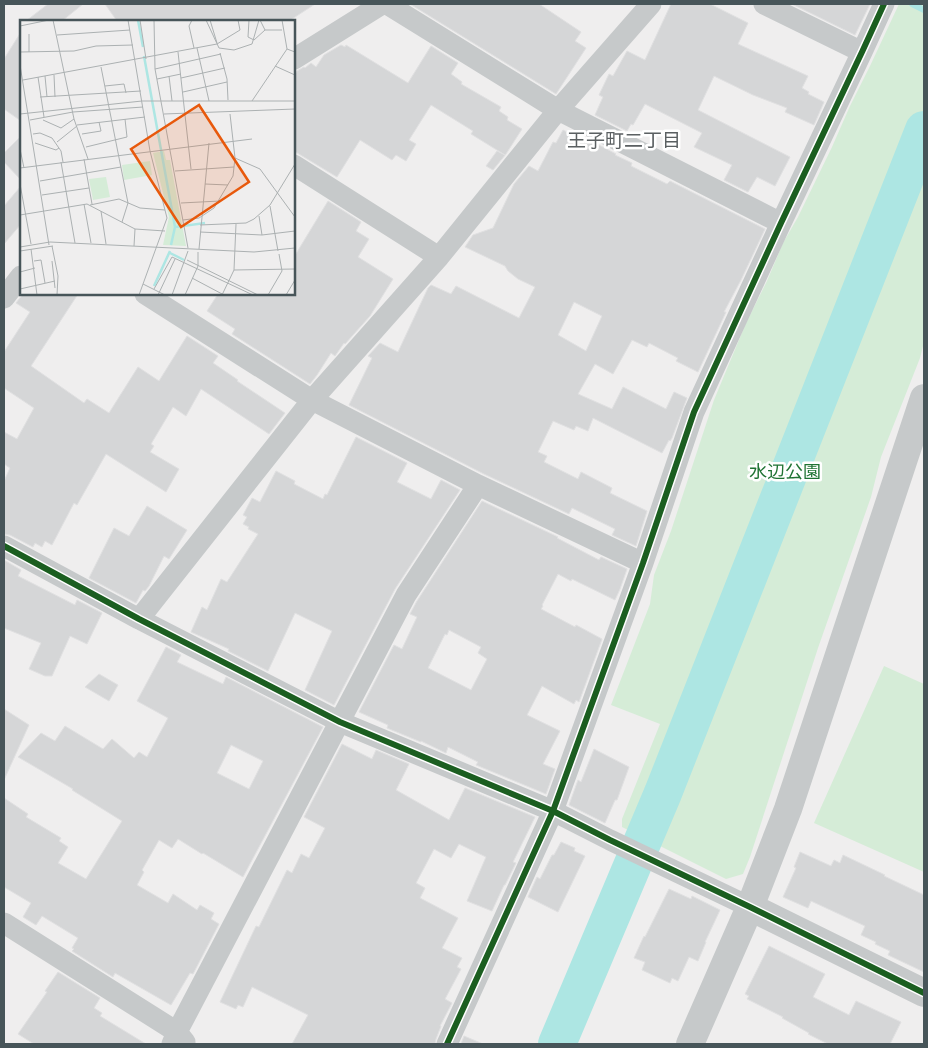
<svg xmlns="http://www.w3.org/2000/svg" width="928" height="1048" font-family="'Archivo Narrow','Noto Sans JP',sans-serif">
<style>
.green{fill:#d5ecd7}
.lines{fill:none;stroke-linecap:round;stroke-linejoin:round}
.stream{stroke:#ade6e3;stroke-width:6}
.river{stroke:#ade6e3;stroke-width:38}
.building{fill:#d5d6d7;stroke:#e0e0e1;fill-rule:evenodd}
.street{stroke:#c6c9ca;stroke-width:21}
.secondary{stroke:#c6c9ca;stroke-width:28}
.cycleway-casing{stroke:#fff;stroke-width:9}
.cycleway{stroke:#1b5e20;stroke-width:6}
.labels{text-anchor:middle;stroke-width:5;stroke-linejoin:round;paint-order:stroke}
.park-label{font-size:18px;fill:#1f7333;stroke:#fff}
.neighbourhood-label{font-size:19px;fill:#5b6062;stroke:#fff}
.inset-river{fill:none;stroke:#ade6e3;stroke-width:2.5}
.inset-road{fill:none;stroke:#acb1b2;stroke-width:1}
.view{fill:#e8590c;fill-opacity:0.15;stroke:#e8590c;stroke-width:2.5}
.inset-edge{fill:none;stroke:#475559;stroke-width:2.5}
</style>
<rect width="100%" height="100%" fill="#efeeee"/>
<path class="green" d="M899,4H924V342L920,358L881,457L871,497L818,648L750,857L743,874L726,879L622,827V819L660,724L611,705L650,604L654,575L671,531L714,400L746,323L767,281L783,243L798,217L832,147L850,106L870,66Z
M884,666L924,684V872L814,823Z"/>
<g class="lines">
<path class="stream" d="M912,4L924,10"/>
<path class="river" d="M557,1044L663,793L924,130"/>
</g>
<path class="building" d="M48,4H83L62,21H26Z
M105,4H315L289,21H117Z
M410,4H539L581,32L575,41L586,48L556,94Z
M671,4H710L748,23L738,44L808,76L802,88L809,92L808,94L824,102L814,125L785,112L787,108L753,95L714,76L698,110L790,157L775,186L757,177L748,192L724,180L732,165L694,147L702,133L645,104L633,125L631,124L627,131L595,115L603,97L599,95L609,74L613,76L627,51L645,60Z
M792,4H870L855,35Z
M21,32V121L4,109V59Z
M341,45L345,47L346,45L408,83L431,46L458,63L451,74L462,82L461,84L501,107L499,111L508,117L507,120L522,129L506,154L493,170L486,166L497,151L505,155L471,134L473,131L431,105L409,140L416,144L406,161L396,155L392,160L360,140L337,177L294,151V76L297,71L304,67L305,68L311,63L316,67L324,55Z
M563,130L575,136L576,133L616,154L615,155L632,163L631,166L667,184L670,181L765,229L742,278L724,312H726L698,372L676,361L678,358L649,343L647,347L632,340L613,374L595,364L578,394L612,409L623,387L666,409L674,392L687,398L672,438L670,441L669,440L662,453L593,418L588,431L576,426L574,430L553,421L538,452L547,456L544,462L578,479L581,472L612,488L610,493L647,511L636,546L612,535L615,529L572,508L569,514L484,474L349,405L372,358L368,356L380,343L398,352L428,288L431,285L451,294L456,286L519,318L535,287L518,279L508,271L505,266L465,247L473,235L493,228L514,184L529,166L538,171L553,142L556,143ZM574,302L602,316L586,351L558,335Z
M21,136V180L4,162V153Z
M21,186V224L4,244V206Z
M328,201L361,222L356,231L369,239L358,257L393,279L370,316L345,344L344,343L335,356L331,353L317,375L310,384L232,334L235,329L207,311L218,294H294V257Z
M23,294H78L31,366L84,403L87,399L109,413L138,367L159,381L187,336L218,356L213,363L238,380L237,381L285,413L269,434L201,389L186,416L173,407L151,444L154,446L150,452L179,469L166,492L106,454L77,505L74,503L52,545L45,541L42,547L35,543L33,547L10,535L4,534V481L10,468L4,464V432L17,439L34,408L4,388V352L30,312L16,303Z
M356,437L407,463L397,482L431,499L441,480L460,490L395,589L334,705L305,690L332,631L295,613L268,671L228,651L229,649L191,632L202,607L207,610L221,579L227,582L258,534L248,529L249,527L243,524L247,517L243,515L252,498L260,502L276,471L295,481L294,484L323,499L325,494L327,495Z
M482,501L558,537L557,538L599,560L601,557L627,569L620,589L615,600L572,579L571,581L558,574L542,605L543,606L541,609L575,627L576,625L602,639L579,702L576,700L574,704L542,686L527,715L560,731L543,764L555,769L546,794L476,765L478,762L448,747L446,753L421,741V742L387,728L388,725L359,712L394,645L402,649L417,617L410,614L417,601ZM449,630L481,647L478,653L487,659L471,690L428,668L445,634L447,635Z
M147,506L187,530L169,559L164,556L149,586L145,591L143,590L136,603L89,578L114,528L129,536Z
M4,560L21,570L18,576L75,605L77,600L102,613L87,644L70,636L52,676H45L29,669L41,643L4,628Z
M166,647L181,655L177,662L223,684L226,677L323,727L243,877L203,853L202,854L178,839L172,848L159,840L142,870L144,872L137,885L168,903L173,894L197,910L200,905L214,913L211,919L219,924L193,974L190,973L171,1005L115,973L113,977L72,951L74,949L72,948L78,938L42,916L36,925L23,917L31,903L4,887V798L28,814L26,817L61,838L59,841L68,847L58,863L86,879L122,821L72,790L73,789L18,757L41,733L55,741L65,726L103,749L112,739L134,758L139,752L147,757L168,718L137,701ZM231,745L263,761L249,789L217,773Z
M99,674L118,685L109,701L85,687Z
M4,709L29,725L4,780Z
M342,744L372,759L376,750L409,764L396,790L449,820L465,788L535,817L513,862L516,863L505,885H504L492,911L467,901L486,857L459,844L451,858L434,849L416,883L425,888L420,898L458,918L442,948L462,958L457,967L461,969L445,999L452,1003L440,1026H441L436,1039L435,1044H292L308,1015L252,987L243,1007L238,1005L236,1009L220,1002L256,926L259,927L287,870L292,873L301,854L309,858L325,828L304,817Z
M594,749L629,767L617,800H615L605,823L569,805L578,780L581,782Z
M561,842L575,848L574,851L585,856L558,912L528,897L537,877L540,879L552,855H554Z
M800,852L831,866L834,860L840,863L843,855L885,875L884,876L924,895V972L888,955L890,951L875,944L876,942L861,935L865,926L811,901L808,908L783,897L796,868L794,867Z
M669,889L691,899L692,896L720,910L705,942H706L698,961L689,957L678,981L672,978L670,983L642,970L645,962L634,958L644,936L645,937Z
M769,946L825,974L813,997L849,1015L856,1001L901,1022L890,1044H828L808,1034L809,1033L782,1018L783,1017L747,999L749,996L745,994Z
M58,972L100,998L94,1008L102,1013L100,1016L146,1044H34L18,1034L47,992L45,991Z
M464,1036L483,1044H461Z"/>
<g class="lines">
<path class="street" d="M387,4L558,110L781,223
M764,4L862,52
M294,59L382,4
M294,165L439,257
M145,294L312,400L478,485L643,563
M4,298L21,276
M4,546L139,619L340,722L553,811L610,840L750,907
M139,619L312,400L439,257L558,110L651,4
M4,923L177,1032L185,1042
M172,1044L177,1032L406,595L478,485
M447,1044L553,811L643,563L694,412L781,223L862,52L884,4"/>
<path class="secondary" d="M750,907L924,993
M690,1044L750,907L788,809L924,398"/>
<g class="cycleway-casing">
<path id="cycleway" d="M4,546L139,619L340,722L553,811L610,840L750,907L924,993
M447,1044L553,811L643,563L694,412L781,223L862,52L884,4"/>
</g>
<use href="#cycleway" class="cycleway"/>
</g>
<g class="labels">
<g class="park-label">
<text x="785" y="478">水辺公園</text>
</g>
<g class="neighbourhood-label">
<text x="624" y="147">王子町二丁目</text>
</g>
</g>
<g transform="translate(20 20)">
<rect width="275" height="275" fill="#efeeee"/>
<path d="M144,131L146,140H150L166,226L143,225L149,197L133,133ZM130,141L132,155L104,160L102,145ZM86,157L90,177L73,180L69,159Z" fill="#d5ecd7"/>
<path class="inset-river" d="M118,0L123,27M124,36L155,207M151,225L155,207L185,203M150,233L164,240M134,266L150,231"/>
<path class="inset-road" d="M33,0L54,99L68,139M108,0L130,131L147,198L119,275M120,0L126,39M134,0L135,49L168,228M172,0L169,6L174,28M186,0L199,28L214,30L232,24L239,0M190,0L197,23M229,0L228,17L234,20L245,10M240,0L245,10H262M262,0L267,29M0,6L29,0M37,15L110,10M177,28L189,81M0,32L54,31L76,26L113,25M9,32V14M158,32L171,149M200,33L207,59L208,80M0,45L29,225M255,46L275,55M81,47L108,183L102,202M135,49L201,34M34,55L35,77M25,56L27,77M149,56L152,81M18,57L24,97M161,58L205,48M137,59L161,54M3,60L197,24L220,10L218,0M85,66L104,64L106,73M163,72L207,62M20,77L121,71M232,81L267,29L275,32M0,94L122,81H275M144,94L275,89M10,100L53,92L123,87M23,100L41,108L54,99M57,105L125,97M13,114L20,113L32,118L41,131L43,142M62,114L81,111L79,102M37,122L57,106M15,123L36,130L39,128M66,127L107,117L105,99M0,129L4,148M215,138L240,149L275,197M64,139L72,184M41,142L55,223M0,148L232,119M155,151L214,147M20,161L101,147M0,164L11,224M185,164L208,165M22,175L69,168M161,183L200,181M64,184L71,223M70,185L99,179L120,188L145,190M250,186L258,231M81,191L86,224M0,195L67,184L115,209L145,211M239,196L242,215M163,200L179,198L194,188L213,156L215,138L210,94M180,205L226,203L234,199L250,185L275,144M180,212L242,215L275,211M32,226L38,256L37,275M114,226L115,209M0,227L30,222L234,232L275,228M11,229L17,275M179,229L189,123M0,231L33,226M167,240L238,275M14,241L21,240L25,263M32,241L35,268M214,250L275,249M0,252L15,248M172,258L204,275M123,264L145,275M0,269L35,261M134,269L152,237L233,275M138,275L155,239M152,275L168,231M165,275L178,246V232M202,275L214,250L216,204M248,275L262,251L259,234M266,275L275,260"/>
<path class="view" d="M179,85L229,162L161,207L111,129Z"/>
<rect width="275" height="275" class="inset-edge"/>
</g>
<rect width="928" height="1048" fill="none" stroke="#475559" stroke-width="10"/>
</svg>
